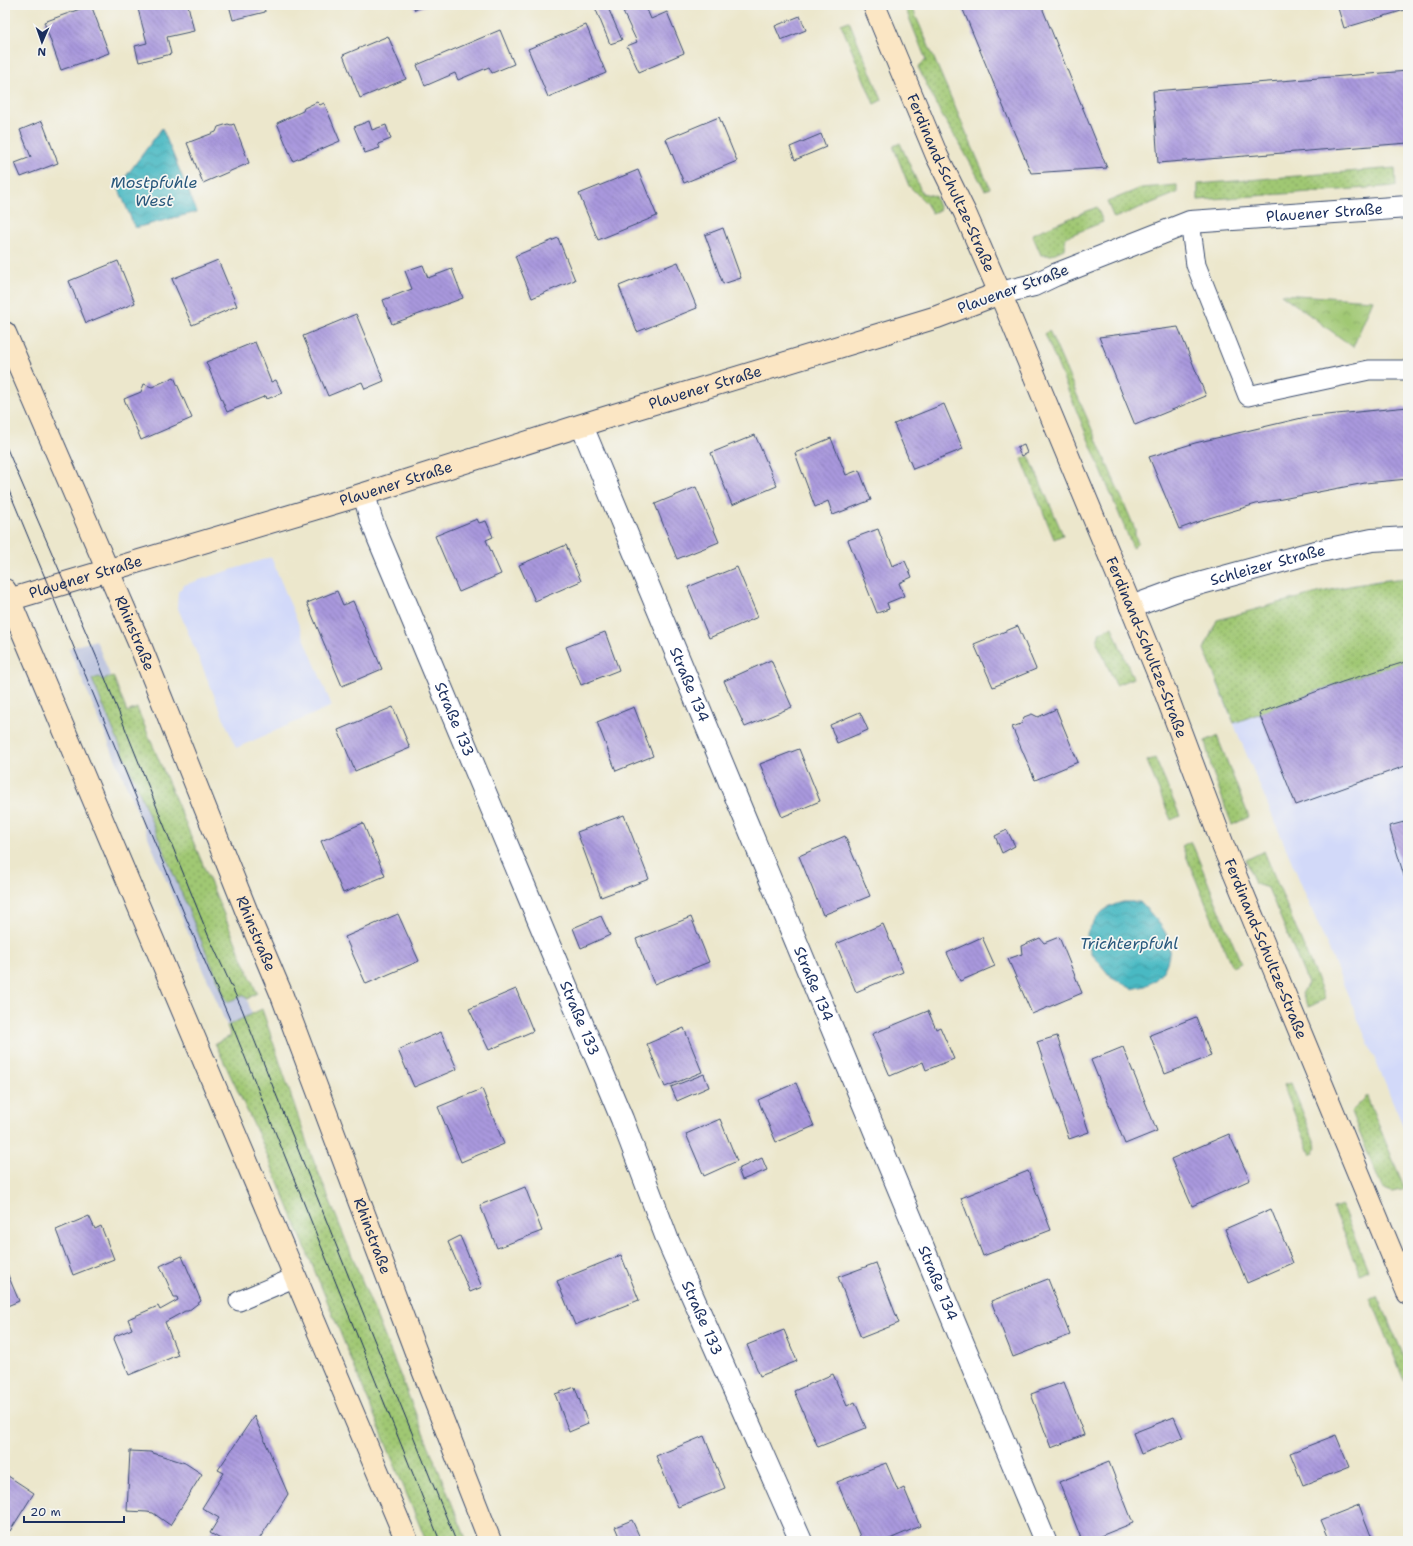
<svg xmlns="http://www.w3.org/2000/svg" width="1413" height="1546" font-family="'Shantell Sans',sans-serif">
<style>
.built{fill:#d2d9f9}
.railway{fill:#bcc3de}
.grass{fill:url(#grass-dots);stroke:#5e7c68}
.park{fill:url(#park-crowns);stroke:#5e7c68}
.water{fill:url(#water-waves);stroke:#327490}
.building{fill:url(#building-back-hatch)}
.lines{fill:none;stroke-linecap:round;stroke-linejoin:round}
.lane-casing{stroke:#3a4b6e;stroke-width:21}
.street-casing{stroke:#3a4b6e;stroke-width:24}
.secondary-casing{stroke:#3a4b6e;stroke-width:24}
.lane{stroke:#fff;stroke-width:19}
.street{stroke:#fff;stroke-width:22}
.secondary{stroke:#fbe6c4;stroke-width:22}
.tram{stroke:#1b2f5e;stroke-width:1}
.labels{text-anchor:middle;stroke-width:3.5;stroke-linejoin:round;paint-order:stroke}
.street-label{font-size:15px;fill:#1b2f5e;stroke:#f6f6f2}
.water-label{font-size:16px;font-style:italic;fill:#29587c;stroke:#f6f6f2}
</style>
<defs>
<pattern id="grass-dots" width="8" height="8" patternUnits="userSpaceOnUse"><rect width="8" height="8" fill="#a0c873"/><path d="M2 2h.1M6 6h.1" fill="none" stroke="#82a362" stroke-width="1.8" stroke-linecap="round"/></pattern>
<pattern id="park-crowns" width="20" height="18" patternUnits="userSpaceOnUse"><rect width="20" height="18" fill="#a0c873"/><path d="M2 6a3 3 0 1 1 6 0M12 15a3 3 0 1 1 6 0" fill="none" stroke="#82a362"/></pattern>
<pattern id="water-waves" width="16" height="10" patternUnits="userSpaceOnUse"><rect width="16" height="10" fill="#4ab9c3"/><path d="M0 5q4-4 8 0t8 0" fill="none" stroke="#3d97a2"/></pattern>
<pattern id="building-back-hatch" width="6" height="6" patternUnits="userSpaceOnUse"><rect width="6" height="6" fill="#a998dd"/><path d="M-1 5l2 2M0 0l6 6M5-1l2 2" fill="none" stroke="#897cb6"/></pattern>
</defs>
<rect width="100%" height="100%" fill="#f6f6f2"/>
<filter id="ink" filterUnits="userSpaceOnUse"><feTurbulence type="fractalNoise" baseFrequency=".025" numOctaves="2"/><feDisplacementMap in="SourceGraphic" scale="8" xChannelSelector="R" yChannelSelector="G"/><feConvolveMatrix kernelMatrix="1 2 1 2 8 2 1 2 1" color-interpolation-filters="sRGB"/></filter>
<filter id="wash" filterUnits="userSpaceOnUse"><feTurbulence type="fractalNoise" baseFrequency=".012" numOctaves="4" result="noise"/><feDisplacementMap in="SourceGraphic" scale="16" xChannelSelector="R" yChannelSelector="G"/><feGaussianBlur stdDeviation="0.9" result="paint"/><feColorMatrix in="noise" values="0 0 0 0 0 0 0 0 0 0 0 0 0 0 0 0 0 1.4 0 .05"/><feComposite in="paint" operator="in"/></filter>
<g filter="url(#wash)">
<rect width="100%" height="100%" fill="#ece7cc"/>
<path class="built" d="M271,557L332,706L236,748L177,606L178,592L184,585Z
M1408,578V1138L1222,696L1204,649L1218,620L1332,589L1380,580Z"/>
<path class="railway" d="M96,640L111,678L102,681L92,679L227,1002L245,995L247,999L252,1014L227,1026L69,648Z"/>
<path class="grass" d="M904,5H911L990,188L985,190L962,148L941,114L918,67L926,60Z
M849,21L882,100L874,104L841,24Z
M900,143L922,193L935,196L940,210L932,213L926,203L909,186L893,146Z
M1395,168L1396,186L1198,200V184Z
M1177,185V193L1114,218L1107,202L1141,188Z
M1097,207L1103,222L1066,237L1064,249L1051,255H1041L1032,234Z
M1049,330L1135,529V535L1138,543L1133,548L1045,334Z
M1029,456L1063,535L1054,539L1022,459Z
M1408,578V661L1342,682L1234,723L1204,649L1217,620C1280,603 1343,583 1408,578Z
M1112,627L1133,678L1116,685L1097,642L1100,632Z
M113,676L127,712L137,708L257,993L247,999L245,995L227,1002L92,679L100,677L102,680Z
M1217,736L1249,817L1232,825L1212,770L1205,741Z
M1155,758L1180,816L1171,820L1147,761Z
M1191,841L1241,963L1232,967L1182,846Z
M1264,851L1325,999L1309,1007L1302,994L1308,983L1268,888L1255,884L1246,860Z
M262,1009L309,1149L467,1541H426L260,1138L215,1043L231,1036L227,1026Z
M1291,1083L1317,1148L1311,1155L1283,1085Z
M1367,1096V1097L1405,1189L1392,1192L1382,1188L1351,1112Z
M1342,1206L1368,1270L1360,1274L1333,1209Z
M1378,1296L1408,1366V1379L1404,1381L1371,1298Z"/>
<path class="park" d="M1281,294L1373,300L1353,347Z"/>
<path class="water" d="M162,128L197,212L135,228L118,187Z
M1123,902H1140C1149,912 1160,922 1166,934C1175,953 1165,978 1145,986C1141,987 1136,988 1132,989L1110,976L1091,953L1086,935C1097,916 1101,908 1123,902Z"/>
<g id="blocks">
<path class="building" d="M91,5L109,53L61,70L44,22Z
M137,5H188L194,31L167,37L171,54L139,62L135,46L147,43Z
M229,5H264L265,12L233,20Z
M413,5H427L415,10Z
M594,5H621L609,10L622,40L610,44Z
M639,5H645L651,19L667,12L684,53L639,72L627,46L637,42L623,12Z
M961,5H1041L1107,168L1031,173Z
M1337,5H1408V9L1344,28Z
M800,16L806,30L781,40L775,26Z
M586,25L606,73L548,97L528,49Z
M500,30L514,64L492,73L489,67L458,80L455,73L425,86L417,65Z
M388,36L406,79L360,98L343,55Z
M1408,71V143L1158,163L1153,91Z
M317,102L320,105L324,103L340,141L293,161L277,123L303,111L304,108Z
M719,117L737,161L684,183L666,139Z
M42,121L58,163L21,177L15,163L31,157L20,130Z
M369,121L372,130L386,125L391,139L378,144L380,148L365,153L354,127Z
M228,124L231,125L234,124L249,163L203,183L187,143L216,132L218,127Z
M821,134L826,147L795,160L790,147Z
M638,170L657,216L598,240L579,194Z
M723,228L741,278L723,284L705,235Z
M558,238L575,280L532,298L515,256Z
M218,260L237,306L192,325L172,279Z
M118,261L135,303L86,323L69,281Z
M678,262L697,308L637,332L619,286Z
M423,265L428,278L452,269L463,298L392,324L383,300L412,289L405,271Z
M356,314L384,381L365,389L362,382L328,396L303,336Z
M1178,327L1206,396L1135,425L1099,337Z
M255,342L271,382L276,380L282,393L267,399L266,396L227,412L206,362Z
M174,377L192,418L141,440L124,399L141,392L144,384L152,387Z
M944,404L963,449L913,469L894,424Z
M1408,407V479L1365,483L1256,504L1209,518L1179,529L1149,457L1195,443L1306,417Z
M755,435L777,486L732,505L711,453Z
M831,438L846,475L859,470L871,500L833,515L828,501L815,507L795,453Z
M1024,445L1027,453L1021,456L1017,448Z
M696,487L719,542L677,559L655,504Z
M477,519L479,523L486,521L493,537L486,540L501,574L459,592L435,536Z
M878,529L892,566L905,561L912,577L899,583L904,596L887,603L889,609L877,613L848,540Z
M566,545L581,581L535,601L519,565Z
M737,567L758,617L709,638L688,587Z
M337,591L343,605L353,601L382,669L342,686L307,603Z
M1018,626L1036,669L993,687L974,644Z
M605,632L619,670L581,685L566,647Z
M771,660L792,707L745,727L724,681Z
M1408,661V765L1296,805L1259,713L1342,682Z
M393,707L410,748L355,771L338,730Z
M634,707L653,756L616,771L597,722Z
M1056,709L1078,762L1035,780L1012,727L1021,724L1024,717L1032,714L1038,717Z
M860,712L868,730L837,743L830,725Z
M799,749L820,801L782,817L760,764Z
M624,815L649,879L601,897L577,832Z
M1408,821V889L1389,826Z
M363,823L385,876L343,893L321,841Z
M1007,830L1015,846L1002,853L995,836Z
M845,836L870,896L823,915L799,856Z
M398,914L419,961L366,984L345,937Z
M601,916L610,935L581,948L573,928Z
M691,917L709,962L654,984L636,939Z
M883,924L903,972L856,992L836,944Z
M982,937L995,966L960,981L947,953Z
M1059,937L1082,993L1032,1014L1008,959L1022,954L1021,946L1040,938L1044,943Z
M516,989L533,1031L489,1050L469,1009Z
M928,1011L936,1029L940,1027L954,1059L926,1070L923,1062L890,1076L872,1034Z
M1196,1017L1211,1056L1165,1074L1150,1035Z
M684,1028L702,1072L665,1087L647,1044Z
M441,1032L457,1069L414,1087L398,1050Z
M1057,1036L1089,1132L1069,1139L1037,1042Z
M1123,1047L1157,1131L1125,1144L1091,1060Z
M704,1074L709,1087L677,1101L671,1087Z
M796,1083L814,1126L776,1142L758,1100Z
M482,1089L504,1144L461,1162L438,1107Z
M720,1119L737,1161L704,1176L686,1134Z
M1229,1134L1250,1180L1192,1206L1171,1159Z
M762,1158L767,1170L742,1180L738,1169Z
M1028,1171L1051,1230L983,1256L961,1198Z
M525,1187L542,1231L497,1248L480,1205Z
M1271,1209L1293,1263L1247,1283L1225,1229Z
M89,1216L95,1229L101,1226L114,1259L73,1275L56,1230Z
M460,1236L482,1287L470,1292L448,1242Z
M621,1255L639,1300L575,1325L557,1281Z
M182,1256L201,1301L188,1311H185L165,1322L178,1355L129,1375L114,1339L115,1336L132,1329L128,1319L158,1306L160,1310L178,1300L177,1297H174L160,1266Z
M876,1263L899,1323L861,1338L838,1277Z
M5,1268L19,1301L5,1307Z
M1048,1279L1070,1335L1013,1357L991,1301Z
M784,1330L797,1361L760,1376L747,1345Z
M833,1374L847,1406L855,1402L866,1428L818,1447L794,1391Z
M1064,1382L1084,1435L1051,1448L1031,1394Z
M575,1387L588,1424L569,1432L555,1394Z
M254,1416L288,1494L258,1541H224L210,1533L219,1518L202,1508L224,1473L218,1470Z
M1174,1417L1183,1438L1141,1454L1133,1433Z
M1336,1435L1349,1467L1303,1485L1290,1453Z
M704,1436L725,1488L678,1507L656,1456Z
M130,1451L150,1452L185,1463L202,1474L170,1525L153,1513L147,1512L127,1511Z
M1109,1462L1133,1523L1088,1541H1082L1059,1482Z
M886,1463L898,1491L904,1488L920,1526L885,1541H862L837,1482Z
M5,1474L34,1493L10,1531L5,1527Z
M1359,1505L1373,1541H1330L1321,1520Z
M632,1520L641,1540L621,1541L615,1527Z"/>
</g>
</g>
<g filter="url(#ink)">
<use href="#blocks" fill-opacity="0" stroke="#3a4b6e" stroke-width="1"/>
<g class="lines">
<g class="lane-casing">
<path id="lane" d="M1190,222L1196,265L1248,396L1369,370H1408
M239,1301L296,1277"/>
</g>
<g class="street-casing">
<g id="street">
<path id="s1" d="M1000,293L1034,285L1055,275L1190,222L1408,207"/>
<path id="s2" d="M582,426L1045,1541"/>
<path id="s3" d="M364,494L371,519L378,537L622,1119L668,1241L801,1541"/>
<path id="s4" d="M1131,607L1180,589L1311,553L1372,540L1408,538"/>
</g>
</g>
<g class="secondary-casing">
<g id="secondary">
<path id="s5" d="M874,5L937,156L965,213L1000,293L1131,607L1160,678L1224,848L1408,1293"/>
<path id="s6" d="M5,333L140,645L248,915L281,993L417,1355L490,1541"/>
<path d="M5,590L407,1541"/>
<path id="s7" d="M5,601L364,494L598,420L937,317L1000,293"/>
</g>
</g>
<use href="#lane" class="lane"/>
<use href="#street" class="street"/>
<use href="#secondary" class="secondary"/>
<path class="tram" d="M5,444L97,658L208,935L242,1009L364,1315L456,1541
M5,481L186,918L228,1015L440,1541"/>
</g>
</g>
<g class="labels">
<g class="street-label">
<text dy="5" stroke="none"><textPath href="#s5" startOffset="194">Ferdinand-Schultze-Straße</textPath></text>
<text dy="5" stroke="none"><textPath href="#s1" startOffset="338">Plauener Straße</textPath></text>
<text transform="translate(1013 289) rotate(-20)" y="5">Plauener Straße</text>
<text dy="5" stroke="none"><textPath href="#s7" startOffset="732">Plauener Straße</textPath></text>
<text dy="5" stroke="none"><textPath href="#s7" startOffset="408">Plauener Straße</textPath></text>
<text dy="5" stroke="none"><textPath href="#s4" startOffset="143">Schleizer Straße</textPath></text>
<text dy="5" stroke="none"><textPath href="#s7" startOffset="84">Plauener Straße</textPath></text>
<text dy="5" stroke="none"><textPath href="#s6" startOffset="327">Rhinstraße</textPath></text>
<text dy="5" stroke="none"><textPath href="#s5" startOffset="698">Ferdinand-Schultze-Straße</textPath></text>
<text dy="5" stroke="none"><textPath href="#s2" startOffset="280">Straße 134</textPath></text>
<text dy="5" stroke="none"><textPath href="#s3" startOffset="243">Straße 133</textPath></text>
<text dy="5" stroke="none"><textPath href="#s6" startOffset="651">Rhinstraße</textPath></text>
<text dy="5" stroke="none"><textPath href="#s5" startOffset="1022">Ferdinand-Schultze-Straße</textPath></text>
<text dy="5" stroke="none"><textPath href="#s2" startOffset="604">Straße 134</textPath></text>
<text dy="5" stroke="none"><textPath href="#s3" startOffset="567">Straße 133</textPath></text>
<text dy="5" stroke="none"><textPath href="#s6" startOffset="975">Rhinstraße</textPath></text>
<text dy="5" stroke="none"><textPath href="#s2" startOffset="928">Straße 134</textPath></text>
<text dy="5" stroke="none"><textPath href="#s3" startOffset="891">Straße 133</textPath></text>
</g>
<g class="water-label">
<text x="154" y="188">Mostpfuhle<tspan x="154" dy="18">West</tspan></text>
<text x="1129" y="949">Trichterpfuhl</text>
</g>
</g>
<rect width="1413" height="1546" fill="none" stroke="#f6f6f2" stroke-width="20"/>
<g transform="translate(42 42) rotate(182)" stroke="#f6f6f2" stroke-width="3" paint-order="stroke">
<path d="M0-3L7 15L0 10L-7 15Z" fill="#1b2f5e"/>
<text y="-6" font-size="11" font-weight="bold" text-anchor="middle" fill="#1b2f5e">N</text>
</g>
<path d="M24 1516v6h100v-6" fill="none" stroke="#1b2f5e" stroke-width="2"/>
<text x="30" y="1516" font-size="12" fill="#1b2f5e" stroke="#f6f6f2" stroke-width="3" paint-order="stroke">20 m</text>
</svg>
